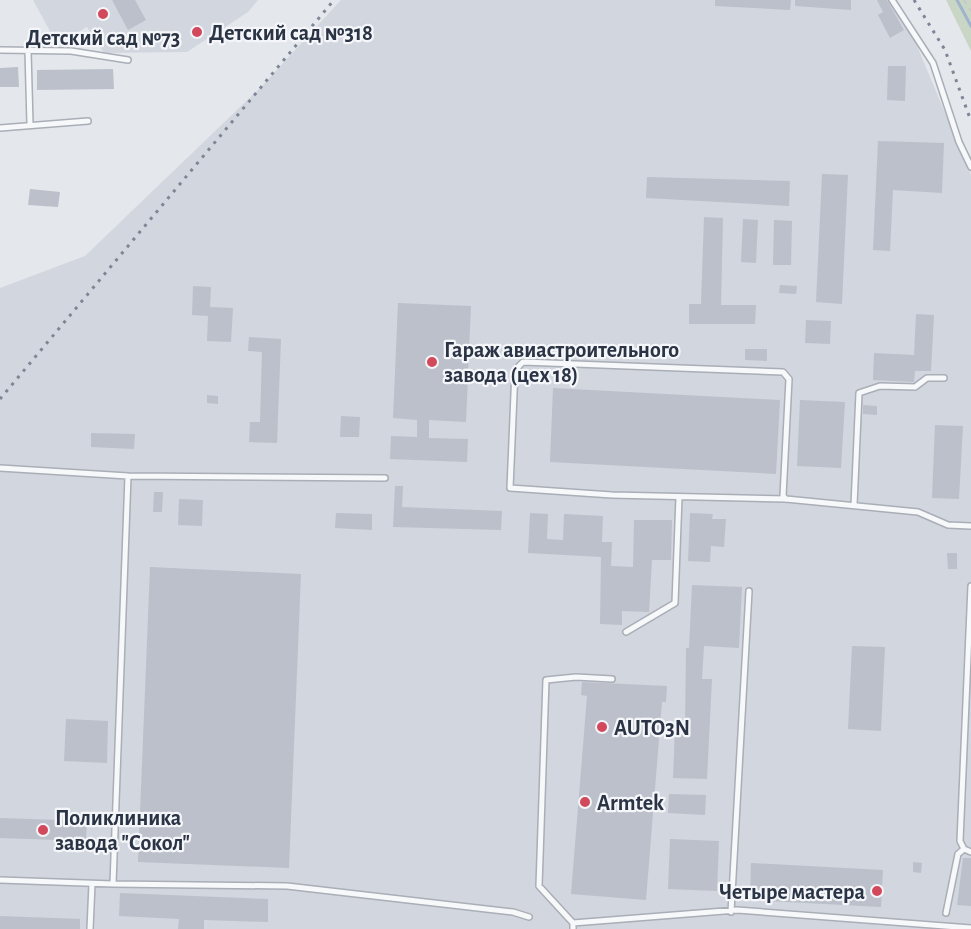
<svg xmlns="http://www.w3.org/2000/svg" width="971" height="929" font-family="'Alegreya Sans',sans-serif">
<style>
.built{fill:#d2d6de}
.green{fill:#c9d6c5}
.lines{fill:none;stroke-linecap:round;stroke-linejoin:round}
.stream{stroke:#9fb4cc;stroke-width:3}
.building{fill:#bbc0ca}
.service-casing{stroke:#a9aeb7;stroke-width:8}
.path{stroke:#c2c5cb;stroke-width:1.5;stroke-dasharray:4.5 4.5;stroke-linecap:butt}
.service{stroke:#f7f8fa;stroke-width:5}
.rail{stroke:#7d8696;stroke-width:3;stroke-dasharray:3 6;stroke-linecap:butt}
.poi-dot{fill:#d1495b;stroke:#f4f6f9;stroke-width:2}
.labels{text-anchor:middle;stroke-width:4.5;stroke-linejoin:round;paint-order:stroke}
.poi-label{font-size:22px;font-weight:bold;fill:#2b3445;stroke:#f4f6f9;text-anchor:start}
</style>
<rect width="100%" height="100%" fill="#e4e7ec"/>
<path class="built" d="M33,0H258L248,12L187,52L104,53L87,27L57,44Z
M341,0H889L915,41L971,175V929H0V288L85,256L263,85Z"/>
<path class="green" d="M946,0H971V51Z"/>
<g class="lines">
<path class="stream" d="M957,0L971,26"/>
</g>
<path class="building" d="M112,0H135L146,20L128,30Z
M715,0H791L790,10L715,6Z
M795,0H851V10L795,6Z
M877,0H887L904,30L890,38L878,15L883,12Z
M888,66H906L905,101L887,100Z
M18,67L19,87H0V68Z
M113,69L114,89L37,90V70Z
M878,141L944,143L942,193L893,190L890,251L873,250Z
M822,174L848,175L842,304L816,302Z
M647,177L790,181L789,206L646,198Z
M30,189L60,192L58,207L28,205Z
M704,217L723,218L721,305H756L755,324H689V304H701Z
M743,219L758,220L756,263L741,262Z
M774,220L792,221L791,265H773Z
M780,285L797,286L796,294L779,293Z
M193,286L211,287L210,307L233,308L231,342L207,341L208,316L192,315Z
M398,303L471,306L466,422L429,420V438L468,439L467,462L390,459L391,436L417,437V420L393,418Z
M916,314L934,315L931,371H915L914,382L873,380L874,353L914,355Z
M806,320L831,321L830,344L805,343Z
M249,337L281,339L277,443L249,442L250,422H260L262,352L248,351Z
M745,349H767V361L745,360Z
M553,388L780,400L776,474L550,462Z
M207,395L218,396V404L207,403Z
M800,400L845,402L841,468L797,466Z
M863,405L877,406V415L863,414Z
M341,416L360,417L359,437H340Z
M935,425L963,426L959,499L932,498Z
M91,433L135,434L134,449L91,447Z
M395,486H403L402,507L502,511L501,530L393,527Z
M154,492H163L162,512H153Z
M179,499L203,500L202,526L178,525Z
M336,513L372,514V530L335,528Z
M530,513L548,514L547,539L563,540L564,514L603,516L602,542H612L611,566L633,567L634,520H672L671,560H652L649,612L622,611V625L600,624L601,557L528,553Z
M690,513L713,514L712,519H726L724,547L711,546L710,562L688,561Z
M947,553H957V569H948Z
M150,567L301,574L289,868L138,862Z
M692,585L742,587L739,648L704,646L702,679H712L707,779L673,778L675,728H685L686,648H689Z
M852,646L885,647L881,731L848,729Z
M582,682L667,686L666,702H662L646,900L571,894L587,696L581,695Z
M66,719L108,721L107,763L64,761Z
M669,794L706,795L705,815L668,813Z
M0,818L87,821L86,841L0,838Z
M670,839L719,841L717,891L668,889Z
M963,858H971V906L957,905Z
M913,862L922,863L921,873L913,872Z
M751,863L883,870L881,907L750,900Z
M120,893L268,899V922L204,920V929H178L179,919L119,916Z
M0,916L80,919V929H0Z"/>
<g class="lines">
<g class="service-casing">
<path id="service" d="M892,0L933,63L959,142L971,167
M0,50L71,51L128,60
M28,51L30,124
M0,128L88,121
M0,468L128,476L113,884L0,880
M128,476L385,478
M786,499L783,496L789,379L783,372L523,362L515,370L510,488L612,495L786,499L918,512L948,525L971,526
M854,505L859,393L880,386L915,387L927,378H944
M971,586L960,841L964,849L971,852
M626,632L675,603L679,497
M113,884L287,886L513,912L529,917
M731,912L749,591
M946,913L958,854L964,849
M573,923L539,886L546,680L576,677L612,679
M90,929L92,884
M573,929V923L737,910L971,928"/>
</g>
<path class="path" d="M964,0L971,11"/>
<use href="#service" class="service"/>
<path class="rail" d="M914,0L945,50L971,121
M0,399L334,0"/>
</g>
<g class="poi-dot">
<circle cx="103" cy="14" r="6"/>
<circle cx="197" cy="32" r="6"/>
<circle cx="432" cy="362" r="6"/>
<circle cx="602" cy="727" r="6"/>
<circle cx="585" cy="802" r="6"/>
<circle cx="43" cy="830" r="6"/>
<circle cx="877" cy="891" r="6"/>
</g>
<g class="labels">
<g class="poi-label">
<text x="209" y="40">Детский сад №318</text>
<text x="103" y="45" text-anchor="middle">Детский сад №73</text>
<text x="444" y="357">Гараж авиастроительного<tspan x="444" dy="25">завода (цех 18)</tspan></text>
<text x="614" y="735">AUTO3N</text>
<text x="597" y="810">Armtek</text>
<text x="55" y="825">Поликлиника<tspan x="55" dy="25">завода "Сокол"</tspan></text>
<text x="865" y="899" text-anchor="end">Четыре мастера</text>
</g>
</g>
</svg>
